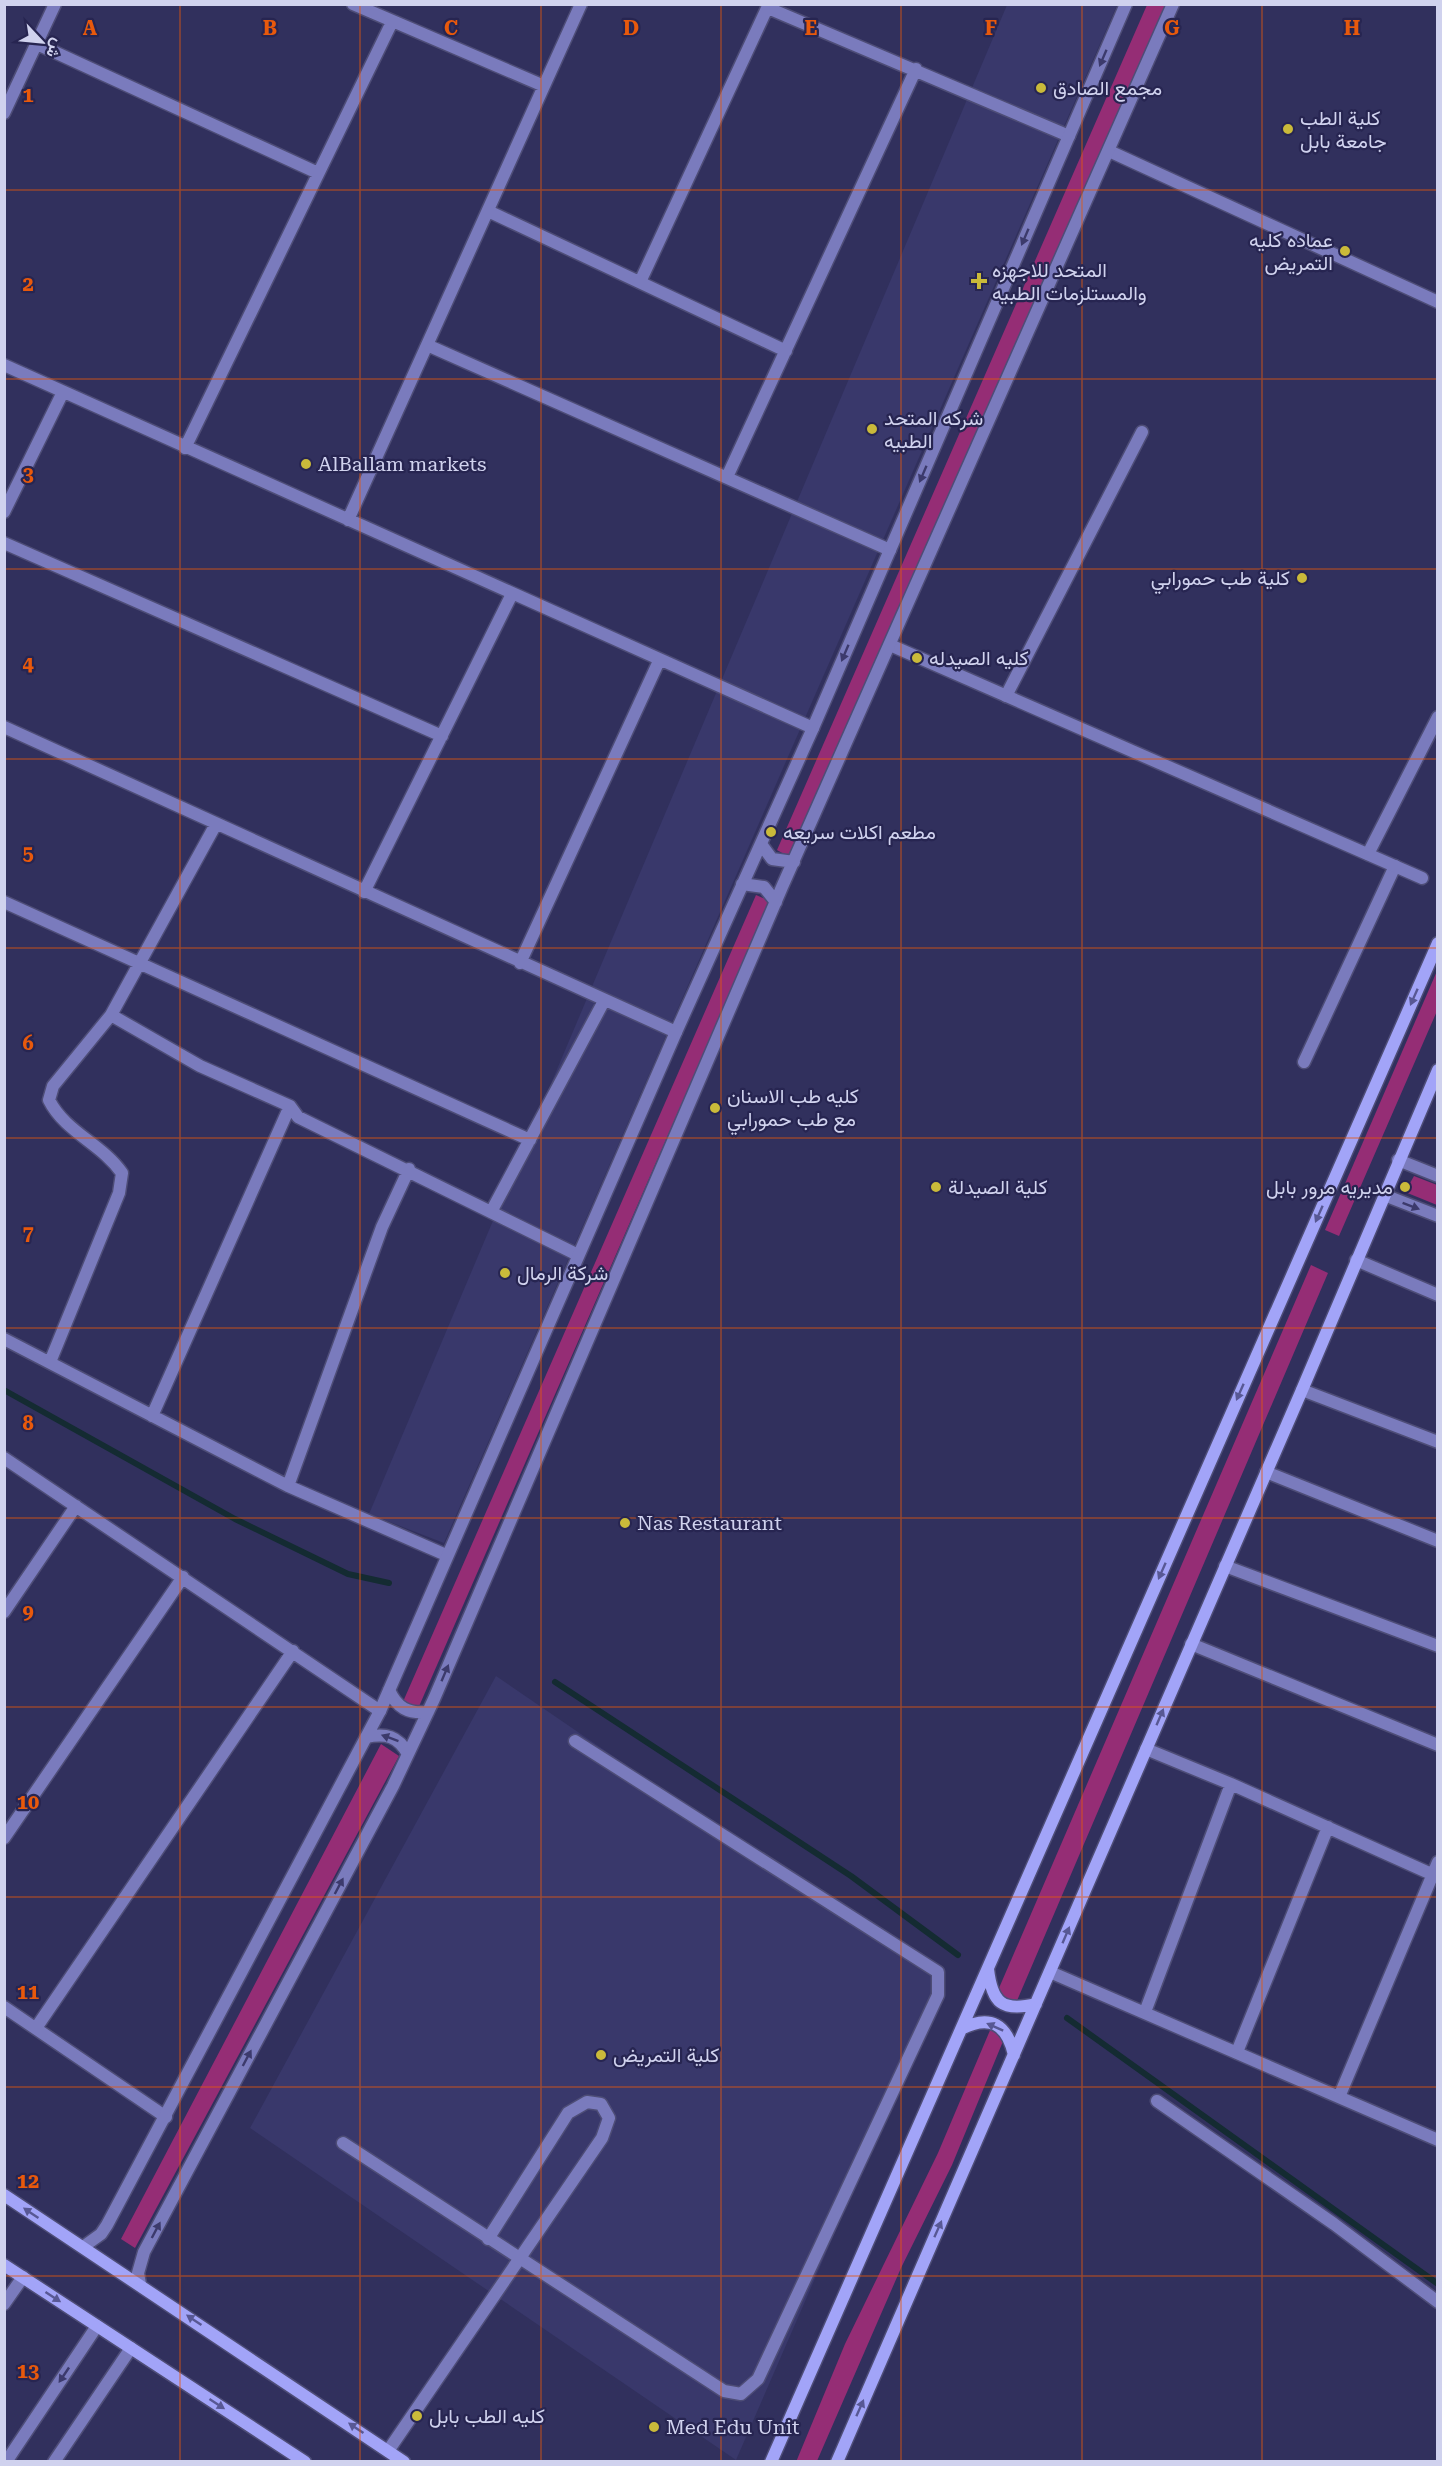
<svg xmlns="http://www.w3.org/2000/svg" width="1442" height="2466" font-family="'Roboto Serif',Vazirmatn,serif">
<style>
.built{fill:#39386b}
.green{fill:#952d75}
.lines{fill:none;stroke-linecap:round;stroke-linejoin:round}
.stream{stroke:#142b32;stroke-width:6}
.service-casing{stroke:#4e4d77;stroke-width:15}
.minor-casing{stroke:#4e4d77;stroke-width:15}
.tertiary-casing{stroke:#4e4d77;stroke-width:15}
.secondary-casing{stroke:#4e4d77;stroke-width:15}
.service{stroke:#7a7bbd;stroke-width:12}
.minor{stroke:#7a7bbd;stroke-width:12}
.tertiary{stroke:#7a7bbd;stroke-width:12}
.secondary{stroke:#a2a4f8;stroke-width:12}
.oneway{fill:#3c3a6c}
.oneway2{fill:#585894}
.grid{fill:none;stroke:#e8590c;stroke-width:1.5;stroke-opacity:0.55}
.poi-dot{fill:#caba3a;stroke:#272551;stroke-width:2}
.labels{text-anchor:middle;stroke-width:4.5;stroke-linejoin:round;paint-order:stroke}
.poi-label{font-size:20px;fill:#d0d2ee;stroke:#272551;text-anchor:start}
.grid-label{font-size:20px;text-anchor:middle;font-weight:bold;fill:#e8590c;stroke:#272551;stroke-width:4.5;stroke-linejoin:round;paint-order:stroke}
</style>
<rect width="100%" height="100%" fill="#31305d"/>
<path class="built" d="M1007,5H1117L444,1543L369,1514Z
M496,1676L944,1982L736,2460L250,2128Z"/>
<path class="green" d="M1147,5H1167L789,857L777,850Z
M756,895L770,901L417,1711L402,1704Z
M1437,971V1011L1339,1236L1325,1230Z
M1414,1176L1437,1185V1205L1405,1192Z
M1311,1265L1328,1273L1016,2003L996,1995Z
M381,1744L399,1756L135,2248L121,2239Z
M991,2028L1006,2034L952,2165L901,2268L817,2461L796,2462L845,2344L938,2153Z"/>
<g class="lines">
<path class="stream" d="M4,1390L235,1519L348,1574L389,1583
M555,1682L851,1876L958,1955
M1067,2018L1438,2284"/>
<g class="service-casing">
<path id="service" d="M1006,696L1142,432
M1368,854L1438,717
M1304,1062L1395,866
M343,2143L724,2391L741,2394L758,2379L938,1995V1972L575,1741
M388,2451L602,2138L609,2118L601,2104L587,2102L568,2113L488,2239"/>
</g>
<g class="minor-casing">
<path id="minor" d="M353,4L544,86
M768,8L1069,136
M37,44L318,173
M4,113L55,4
M1109,151L1438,302
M488,211L786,351
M640,282L769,4
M427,345L890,550
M4,365L813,728
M185,448L392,22
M727,477L916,69
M4,512L63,392
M348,520L581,4
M4,543L442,736
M890,645L1422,878
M4,727L676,1032
M364,892L512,594
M4,902L530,1140
M520,963L659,661
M111,1015L200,1066L290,1106L298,1117L578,1255
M1398,1160L1438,1176
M1384,1195L1438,1216
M491,1212L604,1001
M1356,1260L1438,1295
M4,1339L288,1486L446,1555
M50,1362L119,1193L122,1173C102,1144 65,1132 49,1100L53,1086L111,1015L216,824
M1302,1390L1438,1442
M152,1416L290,1106
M4,1458L380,1711
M1266,1472L1438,1541
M288,1486L382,1227L409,1169
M1225,1566L1438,1646
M4,1612L76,1506
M1191,1644L1438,1745
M1146,1749L1231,1784L1438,1877
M4,1838L183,1577
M1050,1972L1438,2140
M4,2007L166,2117
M1145,2012L1231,1784
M36,2028L293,1651
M1237,2052L1328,1827
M1339,2097L1438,1862
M1157,2101L1334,2224L1438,2302
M4,2304L23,2277"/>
</g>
<g class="tertiary-casing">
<path id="tertiary" d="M761,844L772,859L794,862
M742,884L764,887L776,902
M389,1690C397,1708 408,1714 428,1712
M366,1737C386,1733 398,1736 408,1754
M83,2247L101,2234L107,2225L380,1711L676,1032L813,728L1126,4
M140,2284L138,2273L144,2252L393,1786L434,1699L782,887L1173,4
M6,2462L97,2326
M54,2462L131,2348"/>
</g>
<g class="secondary-casing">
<path id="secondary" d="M988,1969C992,2003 1002,2012 1036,2004
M961,2029C990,2014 1007,2024 1014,2055
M4,2195L404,2462
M4,2265L305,2462
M771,2462L1438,943
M837,2462L1302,1390L1438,1070"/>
</g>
<use href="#service" class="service"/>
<use href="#minor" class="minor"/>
<use href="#tertiary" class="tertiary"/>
<use href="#secondary" class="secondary"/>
</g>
<defs><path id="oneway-solid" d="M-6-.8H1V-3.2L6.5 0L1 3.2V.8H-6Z" transform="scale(1.5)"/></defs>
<g class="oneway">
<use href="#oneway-solid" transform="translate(1103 58) rotate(113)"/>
<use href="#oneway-solid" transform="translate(1025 237) rotate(113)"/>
<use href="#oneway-solid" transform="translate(923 474) rotate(113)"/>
<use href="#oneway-solid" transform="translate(845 653) rotate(113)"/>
<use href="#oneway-solid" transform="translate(1411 1206) rotate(21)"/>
<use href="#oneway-solid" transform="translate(445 1673) rotate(-67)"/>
<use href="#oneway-solid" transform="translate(390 1738) rotate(-160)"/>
<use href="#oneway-solid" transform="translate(339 1886) rotate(-62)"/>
<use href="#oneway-solid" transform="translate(247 2058) rotate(-62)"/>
<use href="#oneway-solid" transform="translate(156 2230) rotate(-62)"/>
<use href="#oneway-solid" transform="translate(64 2375) rotate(124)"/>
</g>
<g class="oneway2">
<use href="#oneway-solid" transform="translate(1414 997) rotate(114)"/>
<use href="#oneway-solid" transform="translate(1319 1214) rotate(114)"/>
<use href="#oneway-solid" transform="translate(1240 1392) rotate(114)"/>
<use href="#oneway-solid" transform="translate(1162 1571) rotate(114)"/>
<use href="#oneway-solid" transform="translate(1160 1717) rotate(-67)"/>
<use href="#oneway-solid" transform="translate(1066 1935) rotate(-67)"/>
<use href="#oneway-solid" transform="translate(995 2027) rotate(-156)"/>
<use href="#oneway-solid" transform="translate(31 2213) rotate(-146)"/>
<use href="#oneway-solid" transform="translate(938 2229) rotate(-66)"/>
<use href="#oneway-solid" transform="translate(53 2297) rotate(33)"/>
<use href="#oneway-solid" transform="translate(194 2320) rotate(-146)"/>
<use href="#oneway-solid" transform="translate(217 2404) rotate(33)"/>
<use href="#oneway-solid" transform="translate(860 2408) rotate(-66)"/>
<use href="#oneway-solid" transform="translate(356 2428) rotate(-146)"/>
</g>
<path class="grid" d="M180,4V2462M360,4V2462M541,4V2462M721,4V2462M901,4V2462M1082,4V2462M1262,4V2462M4,190H1438M4,379H1438M4,569H1438M4,759H1438M4,948H1438M4,1138H1438M4,1328H1438M4,1518H1438M4,1707H1438M4,1897H1438M4,2087H1438M4,2276H1438"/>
<g class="poi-dot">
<circle cx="1041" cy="88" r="6"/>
<circle cx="1288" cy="129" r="6"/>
<circle cx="1345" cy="251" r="6"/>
<path d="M976 272h6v6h6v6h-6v6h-6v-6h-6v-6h6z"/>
<circle cx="872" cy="429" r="6"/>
<circle cx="306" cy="464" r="6"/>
<circle cx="1302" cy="578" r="6"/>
<circle cx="917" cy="658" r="6"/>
<circle cx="771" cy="832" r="6"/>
<circle cx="715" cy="1108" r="6"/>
<circle cx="936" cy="1187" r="6"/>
<circle cx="1405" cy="1187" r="6"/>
<circle cx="505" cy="1273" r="6"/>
<circle cx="625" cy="1523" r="6"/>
<circle cx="601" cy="2055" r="6"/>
<circle cx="417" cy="2416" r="6"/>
<circle cx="654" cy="2427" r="6"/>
</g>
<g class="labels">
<g class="poi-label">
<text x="1053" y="95">مجمع الصادق</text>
<text x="1300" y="125">كلية الطب<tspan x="1300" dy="23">جامعة بابل</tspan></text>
<text x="1333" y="247" text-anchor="end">عماده كليه<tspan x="1333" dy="23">التمريض</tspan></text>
<text x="992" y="277">المتحد للاجهزه<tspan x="992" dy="23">والمستلزمات الطبيه</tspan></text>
<text x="884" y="425">شركه المتحد<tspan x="884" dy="23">الطبيه</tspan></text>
<text x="318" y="471">AlBallam markets</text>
<text x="1290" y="585" text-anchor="end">كلية طب حمورابي</text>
<text x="929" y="665">كليه الصيدله</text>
<text x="783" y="839">مطعم اكلات سريعه</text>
<text x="727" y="1103">كليه طب الاسنان<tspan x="727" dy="23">مع طب حمورابي</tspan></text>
<text x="948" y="1194">كلية الصيدلة</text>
<text x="1393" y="1194" text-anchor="end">مديريه مرور بابل</text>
<text x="517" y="1280">شركة الرمال</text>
<text x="637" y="1530">Nas Restaurant</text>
<text x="613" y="2062">كلية التمريض</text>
<text x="429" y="2423">كليه الطب بابل</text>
<text x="666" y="2434">Med Edu Unit</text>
</g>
</g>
<g class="grid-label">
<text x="90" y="35">A</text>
<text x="270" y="35">B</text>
<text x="451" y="35">C</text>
<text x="631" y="35">D</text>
<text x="811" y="35">E</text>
<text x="991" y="35">F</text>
<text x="1172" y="35">G</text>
<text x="1352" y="35">H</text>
<text x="28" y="102">1</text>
<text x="28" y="291">2</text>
<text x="28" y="481">3</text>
<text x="28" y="671">4</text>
<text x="28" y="860">5</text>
<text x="28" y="1050">6</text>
<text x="28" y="1240">7</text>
<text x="28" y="1430">8</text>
<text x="28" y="1619">9</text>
<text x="28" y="1809">10</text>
<text x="28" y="1999">11</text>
<text x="28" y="2188">12</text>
<text x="28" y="2378">13</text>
</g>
<rect width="1442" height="2466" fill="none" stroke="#d0d2ee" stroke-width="12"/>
<g transform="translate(42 42) rotate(116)" stroke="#272551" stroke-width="4.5" paint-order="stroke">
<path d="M0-4.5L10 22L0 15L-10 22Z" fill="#d0d2ee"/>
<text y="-9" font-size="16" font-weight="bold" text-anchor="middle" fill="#d0d2ee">ش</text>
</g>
</svg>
